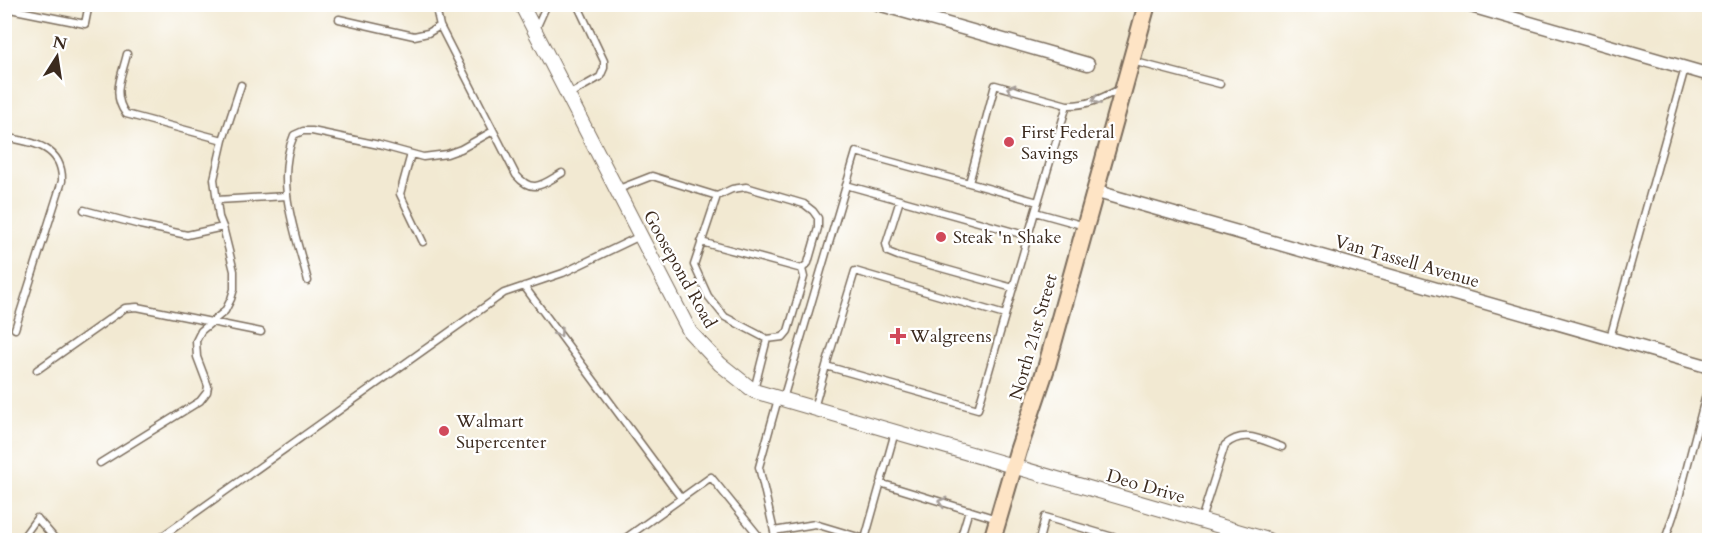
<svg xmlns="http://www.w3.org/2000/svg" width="1714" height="545" font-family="Cardo,serif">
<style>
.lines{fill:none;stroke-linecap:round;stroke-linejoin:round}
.service-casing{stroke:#7b6d5d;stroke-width:9}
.minor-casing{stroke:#7b6d5d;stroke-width:15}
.tertiary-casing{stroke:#7b6d5d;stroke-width:16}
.secondary-casing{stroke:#7b6d5d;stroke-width:20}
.service{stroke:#fff;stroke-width:6}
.minor{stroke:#fff;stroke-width:12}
.tertiary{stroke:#fff;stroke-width:14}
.secondary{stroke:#fee4c5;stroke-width:16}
.oneway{stroke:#a79f9a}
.poi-dot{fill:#d1495b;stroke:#fff;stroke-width:2}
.labels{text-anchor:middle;stroke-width:4.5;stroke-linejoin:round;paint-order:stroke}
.poi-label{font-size:18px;fill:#3b2a1e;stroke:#fff;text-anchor:start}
.street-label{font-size:18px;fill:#3b2a1e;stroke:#fff}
</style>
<rect width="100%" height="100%" fill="#fff"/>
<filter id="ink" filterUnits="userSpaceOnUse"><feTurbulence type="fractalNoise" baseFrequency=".0167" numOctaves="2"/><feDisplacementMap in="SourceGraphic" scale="12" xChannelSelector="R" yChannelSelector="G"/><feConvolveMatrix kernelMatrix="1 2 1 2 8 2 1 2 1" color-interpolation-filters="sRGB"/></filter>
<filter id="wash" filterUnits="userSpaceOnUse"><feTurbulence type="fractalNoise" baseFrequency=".008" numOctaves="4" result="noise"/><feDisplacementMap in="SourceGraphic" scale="24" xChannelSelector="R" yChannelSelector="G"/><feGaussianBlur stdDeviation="1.35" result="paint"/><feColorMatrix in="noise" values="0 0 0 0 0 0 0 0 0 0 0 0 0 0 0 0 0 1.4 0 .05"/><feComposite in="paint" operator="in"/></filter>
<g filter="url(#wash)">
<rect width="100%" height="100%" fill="#f2e9d2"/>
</g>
<g filter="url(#ink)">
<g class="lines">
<g class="service-casing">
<path id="service" d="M11,4L10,9L85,24L89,4
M435,4L440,26L516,175C533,195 543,184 562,173
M339,19L414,36L428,33L440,26
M535,31L547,4
M127,54C122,76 111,94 126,114L223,140
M1132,61L1220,84
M568,95L600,77L604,68V61L577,4
M4,137C32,142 63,146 62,181L15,329
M411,154L400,194L423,242
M969,183L995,85L1067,105C1087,106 1102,98 1120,89
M846,185L1028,236
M616,190L652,176L717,196L694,265L708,296L725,317L767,339L754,390
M717,196L732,189L746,187L804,204L813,211L818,218V228L808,263L802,269
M217,200L287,196
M900,200L886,244L888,252L898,256L1013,288
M1038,202L1067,105
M84,210L140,225L187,235L223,227
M701,242L802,269L804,277L788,331L783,337L767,339
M308,281C296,234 274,182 294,135L303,131H312L379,145L423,157L447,154L461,149L493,131
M524,286L681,498
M1005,315L855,271L826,366L978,409L1035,212
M1610,338L1685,68
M37,370L125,308L137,307L261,332
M783,399L856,152L1038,202L1035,212L1085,226
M814,408L826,366
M100,463L200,401L207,392L208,386L197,357L196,341L201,331L225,311L231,299L234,289V271L223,227L219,217L214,179L223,140L241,85
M880,483L997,519
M1201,520L1225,445C1244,429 1261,440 1282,447
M774,531L815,524L865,539
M21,540L37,518L56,540
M157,540L504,293L563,273L640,236
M623,540L711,477L762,540
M776,540L759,467L778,399
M869,540L865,539L895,432
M960,540L969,510
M1039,540L1045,517L1123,540
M1665,540L1677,505L1710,380"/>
</g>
<g class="minor-casing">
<path id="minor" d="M878,4L1088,64
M1464,4L1710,75
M1094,191L1710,367"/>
</g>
<g class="tertiary-casing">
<path id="tertiary" d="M521,4L690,332L720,364L754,391L1268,540"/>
</g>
<g class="secondary-casing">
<path id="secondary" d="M992,540L1018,451L1047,365L1147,4"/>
</g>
<use href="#service" class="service"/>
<use href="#minor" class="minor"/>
<use href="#tertiary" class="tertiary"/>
<use href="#secondary" class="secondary"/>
</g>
<defs><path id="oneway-chevron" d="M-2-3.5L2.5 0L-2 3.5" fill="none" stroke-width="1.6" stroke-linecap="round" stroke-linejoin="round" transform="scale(1.5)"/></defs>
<g class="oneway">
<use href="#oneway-chevron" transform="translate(1011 89) rotate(-164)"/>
<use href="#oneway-chevron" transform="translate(1096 100) rotate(158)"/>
<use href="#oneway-chevron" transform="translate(559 333) rotate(54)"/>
<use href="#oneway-chevron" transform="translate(942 502) rotate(-163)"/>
</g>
</g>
<g class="poi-dot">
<circle cx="1009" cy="142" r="6"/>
<circle cx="941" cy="237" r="6"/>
<path d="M895 327h6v6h6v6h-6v6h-6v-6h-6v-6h6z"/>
<circle cx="444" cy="431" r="6"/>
</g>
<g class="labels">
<g class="poi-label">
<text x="1021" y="138">First Federal<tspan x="1021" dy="21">Savings</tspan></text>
<text x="953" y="243">Steak 'n Shake</text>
<text x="910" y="342">Walgreens</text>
<text x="456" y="427">Walmart<tspan x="456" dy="21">Supercenter</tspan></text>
</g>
<g class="street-label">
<text transform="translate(1407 261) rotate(16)" y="6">Van Tassell Avenue</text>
<text transform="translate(680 269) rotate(61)" y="6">Goosepond Road</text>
<text transform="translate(1033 337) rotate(-74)" y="6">North 21st Street</text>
<text transform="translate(1146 486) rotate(16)" y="6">Deo Drive</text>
</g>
</g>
<rect width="1714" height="545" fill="none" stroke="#fff" stroke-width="24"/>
<g transform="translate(57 57) rotate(12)" stroke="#ffffff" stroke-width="4.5" paint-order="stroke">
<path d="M0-4.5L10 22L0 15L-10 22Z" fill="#3b2a1e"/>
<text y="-9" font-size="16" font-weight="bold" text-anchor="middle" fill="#3b2a1e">N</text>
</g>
</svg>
